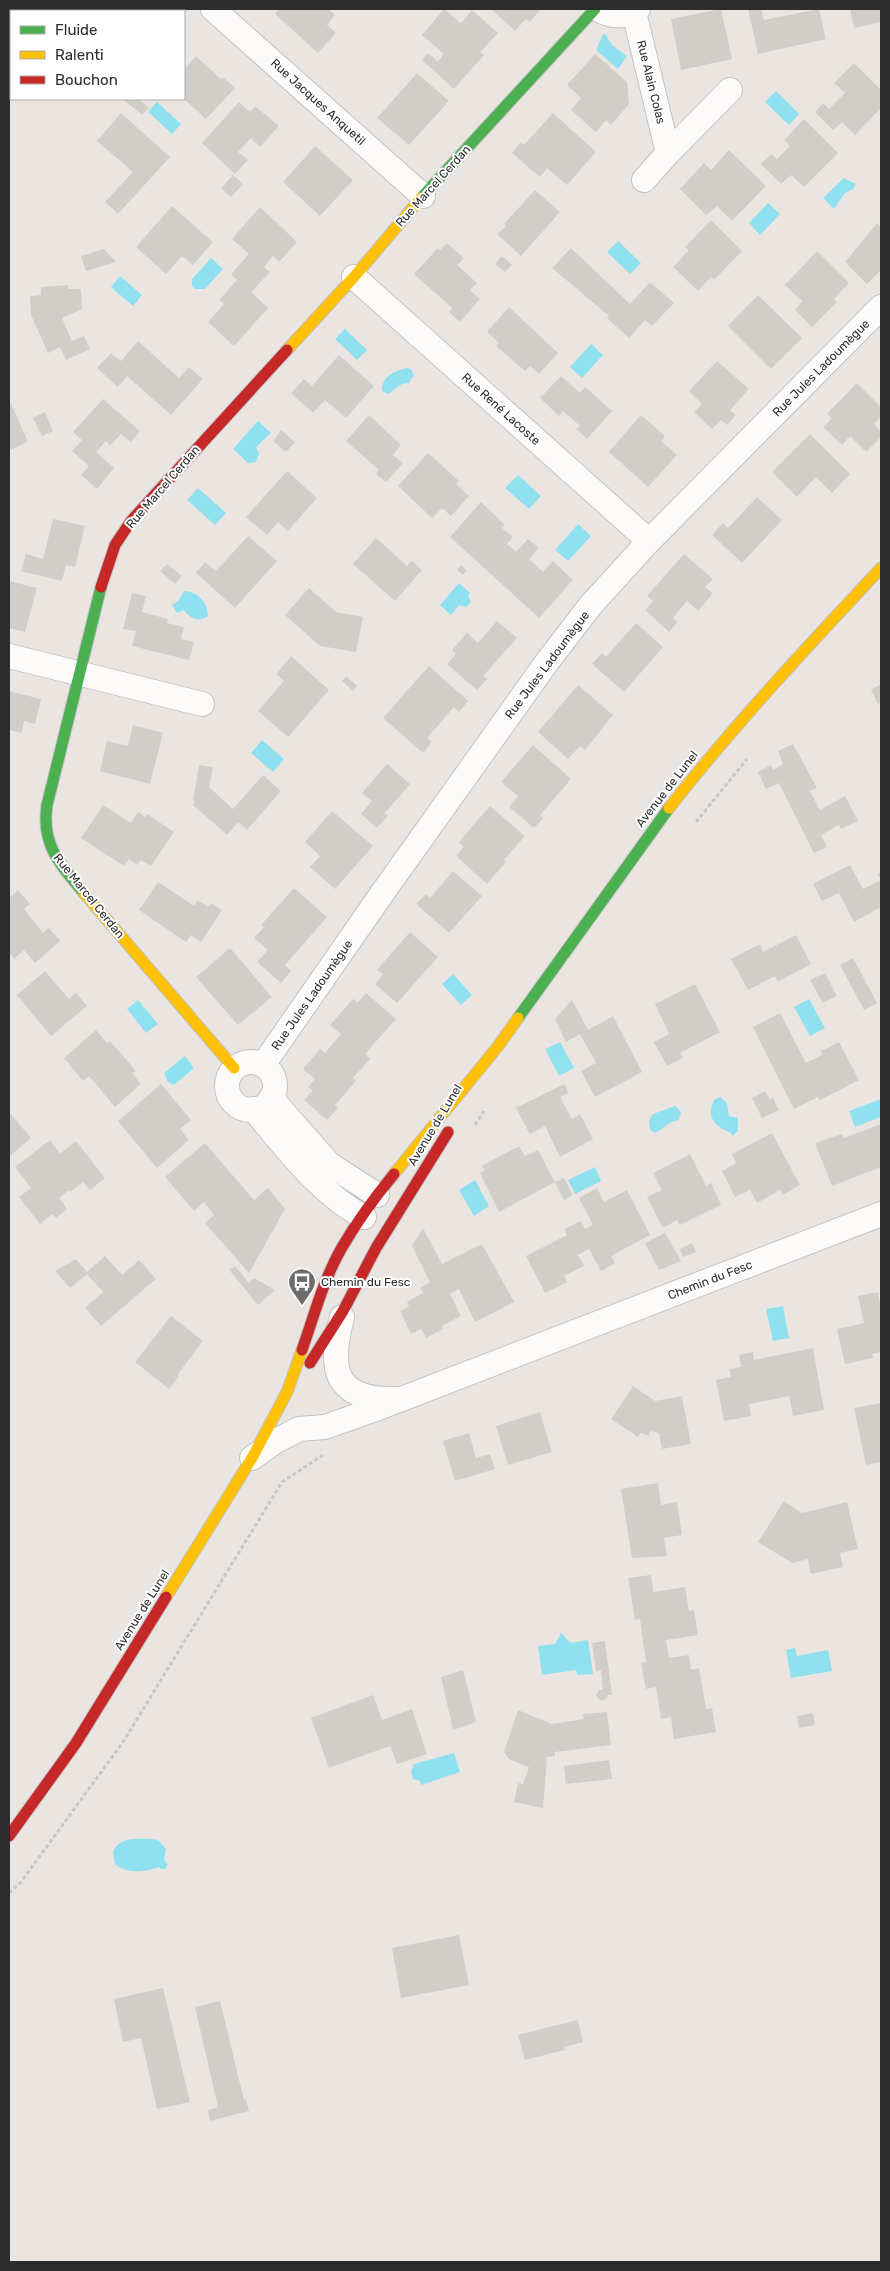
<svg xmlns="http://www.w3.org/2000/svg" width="890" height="2271" font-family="Rubik,sans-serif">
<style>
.water{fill:#90e1f0}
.building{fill:#d1ceca}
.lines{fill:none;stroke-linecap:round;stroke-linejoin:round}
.street-casing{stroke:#c3c2c3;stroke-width:26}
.fast-casing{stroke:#c3c2c3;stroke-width:13}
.slow-casing{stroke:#c3c2c3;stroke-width:13}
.jam-casing{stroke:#c3c2c3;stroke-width:13}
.path{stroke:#c8c7c7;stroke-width:3;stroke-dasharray:4 2.5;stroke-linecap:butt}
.street{stroke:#fcfbfa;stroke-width:24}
.fast{stroke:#4caf50;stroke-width:11}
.slow{stroke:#ffc107;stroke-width:11}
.jam{stroke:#c62828;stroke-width:11}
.labels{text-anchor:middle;stroke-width:4;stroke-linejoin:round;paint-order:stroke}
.street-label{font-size:12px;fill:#2c2c2c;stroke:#fff}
.poi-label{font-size:12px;fill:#2c2c2c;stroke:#fff;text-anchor:start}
</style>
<rect width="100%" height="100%" fill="#eae5e1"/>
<path class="water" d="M603,34L606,35L612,45L627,56L618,69L596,50Z
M776,91L799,114L789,125L765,102Z
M157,102L181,124L172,134L148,112Z
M844,178L856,184L853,189L845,193L834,209L823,198Z
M768,203L780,214L760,235L749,223Z
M618,241L641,263L630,274L607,252Z
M211,258L223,269L205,289H195L192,286V279Z
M120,276L142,295L133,306L111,287Z
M345,329L367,350L357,360L335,339Z
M591,344L603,355L582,378L570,367Z
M407,368L411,369L414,375L409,383C398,383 397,389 388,394L382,391C382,376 394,371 407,368Z
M258,421L271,433L256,447L259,454L256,462L248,463L233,449Z
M518,475L541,496L529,509L505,488Z
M198,488L226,513L215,525L187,500Z
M578,524L591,536L568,561L555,550Z
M459,583L470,593L468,595L471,602L466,607L459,605L451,615L440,605Z
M184,591C197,591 208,602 208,616C198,623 190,618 184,610L177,613L172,605L178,601Z
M262,740L284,759L273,772L251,753Z
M453,974L472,995L461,1005L442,984Z
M809,999L825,1028L810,1036L794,1007Z
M138,1000L158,1024L146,1033L127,1009Z
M560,1042L574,1068L559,1076L545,1049Z
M185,1056L194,1068L174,1085L168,1082L164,1073Z
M720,1097L727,1103L729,1116L738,1118V1131L732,1136L731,1133C717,1127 705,1119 714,1100Z
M881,1099V1117L855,1127L849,1111Z
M675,1106L681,1112L679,1120C666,1122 665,1129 655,1133L650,1130L649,1121L653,1114Z
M595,1167L601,1181L575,1194L568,1180Z
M475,1180L489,1206L474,1216L459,1190Z
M783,1306L789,1338L773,1341L766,1309Z
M561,1633L571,1643L588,1640L593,1674L577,1675L576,1670L542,1675L538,1646L555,1644Z
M795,1648L797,1656L828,1650L832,1671L791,1678L786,1650Z
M454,1753L460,1772L421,1785L420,1781L413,1779L411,1772L414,1764Z
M153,1839L159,1841L166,1849L164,1860L168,1864L165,1869H161L159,1867C148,1872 124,1874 115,1864L113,1852C119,1836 139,1839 153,1839Z"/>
<path class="building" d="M122,9H154L157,11H119Z
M279,9H328L335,15L327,25L336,33L318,53L275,14Z
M444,9L461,23L472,10L498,33L480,52L484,55L454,89L422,60L428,53L438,62L444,54L422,35Z
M493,9H541L530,22L526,19L515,31L492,10Z
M721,9L732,59L681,70L671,19Z
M748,9H761L764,20L819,9L826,39L758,54Z
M850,9H881V22L854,28Z
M595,54L627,82L629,104L611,125L606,120L596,132L571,110L581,98L567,85Z
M196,56L221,79L223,77L235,88L206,119L184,99V70Z
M854,63L881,90V108L855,135L842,122L833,130L815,112L823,103L829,109L845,93L834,83Z
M417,73L449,101L409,145L377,118Z
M123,99H139L149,108L142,115Z
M239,102L250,112L255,106L279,126L260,147L251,138L238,152L248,160L235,174L202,143Z
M121,113L170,157L118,214L105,202L133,172L97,141Z
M553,113L596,152L567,185L547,168L540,177L512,153L521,142L524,145Z
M804,119L838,153L804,187L791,175L781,184L761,164L771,154L777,159L790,146L784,140Z
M315,146L353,180L320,216L283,182Z
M729,150L766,186L732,221L717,206L706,215L680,189L704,163L711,170Z
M233,175L243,184L231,197L221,188Z
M535,190L560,212L521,256L497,234L506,226L504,224Z
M172,206L213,242L193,265L182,256L166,274L136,247Z
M260,207L297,242L279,262L273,256L264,267L270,272L251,292L268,308L234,346L208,322L224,304L219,300L237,280L231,274L249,254L232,239Z
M711,220L742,251L714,280L711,277L698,291L673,267L689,250L685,247Z
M877,223L881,227V270L867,284L845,262Z
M447,243L464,258L457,265L477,283L470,290L480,299L460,322L449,312L452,308L414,274L438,248L440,250Z
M571,248L630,304L650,282L674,303L652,326L645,320L629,338L607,318L609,316L552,268Z
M104,249L116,262L86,271L81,256Z
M817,251L849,283L834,299L837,302L812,327L795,310L802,301L785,285Z
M502,256L512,265L505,272L495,264Z
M68,285V289H81L82,309L62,318L72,341L84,336L90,349L66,360L60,347L48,353L31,315L30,296L41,295V287Z
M758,295L802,338L771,369L728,326Z
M509,307L558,353L539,374L530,366L525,371L496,346L499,343L487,332Z
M138,341L179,378L189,367L203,379L171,415L127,376L118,387L97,368L111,353L121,361Z
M339,355L374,386L346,418L325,400L313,413L291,393L304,379L312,386Z
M717,361L749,389L730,410L736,415L727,425L721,420L712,429L694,412L702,404L689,391Z
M561,376L580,393L585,387L612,411L587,439L576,429L580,426L563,411L559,416L540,398Z
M857,383L881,407V417L874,424L881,432V437L866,452L850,436L842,445L823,427L832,418L827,414Z
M103,399L140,431L131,442L121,434L110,446L106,441L96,452L114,468L97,489L81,475L89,466L72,451L82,440L73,432Z
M9,400L28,441L11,450L9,445Z
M45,412L53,431L42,436L33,418Z
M369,415L401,445L393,455L403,463L386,482L376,474L379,470L346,441Z
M641,415L665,436L661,441L677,455L648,487L609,452Z
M281,430L295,442L286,452L273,441Z
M810,434L850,474L832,493L816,477L797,497L772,472Z
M428,453L459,481L456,484L469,496L451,516L442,508L432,518L398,486Z
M287,471L317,498L288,531L278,522L267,535L246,517Z
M757,497L782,520L742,563L712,535L723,523L728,528Z
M481,502L505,525L502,528L513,537L507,544L516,552L528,539L539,548L529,559L543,572L553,561L573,580L539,618L450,537Z
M53,519L85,526L75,567L66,565L62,581L21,571L26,554L43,559Z
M248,536L277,561L235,608L196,573L205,562L216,571Z
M376,538L407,566L412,561L422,570L395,601L353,564Z
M684,554L713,579L705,587L713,593L698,611L687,601L673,618L678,622L669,632L645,610L653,601L647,596Z
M167,564L182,576L175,584L160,571Z
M461,565L467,570L463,575L457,570Z
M9,581L37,588L25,632L9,628Z
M309,588L336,612L363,617L356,652L320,646L285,615Z
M132,593L146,596L142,612L168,619L167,623L184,627L181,639L194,642L189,660L132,646L136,631L123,629Z
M497,621L517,638L483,676L487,679L477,690L447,664L456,654L452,650L467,633L478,643Z
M636,623L663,647L624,692L592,664L602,653L606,657Z
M291,656L329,690L288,737L258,711L284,681L276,674Z
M429,666L468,701L459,712L454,707L427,738L432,742L423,753L383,718Z
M346,676L357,686L353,691L342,681Z
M881,684V702L878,704L871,690Z
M578,685L613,715L585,750L580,746L568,759L538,732Z
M9,691L41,699L35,724L24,721L22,733L9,730Z
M133,725L163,733L150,784L100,771L107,741L128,746Z
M793,744L817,788L810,791L820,810L845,796L858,821L841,829L839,825L821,835L827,847L814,853L779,783L766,789L758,772L771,765L773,770L783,764L778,751Z
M533,745L571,779L540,815L543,818L534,828L509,807L518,796L501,782Z
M387,764L410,784L385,813L388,816L377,828L361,814L372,801L362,793Z
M199,765L213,767L209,787L233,809L263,775L281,791L247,830L238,822L227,835L193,805L195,802L193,800Z
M103,805L131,823L138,812L145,817L147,814L174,832L151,866L141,860L137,865L129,859L124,866L81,838Z
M490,806L525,836L504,860L506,862L487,884L456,856L464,847L459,842Z
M332,811L373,846L335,889L310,867L320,856L305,842Z
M850,865L863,889L881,880L878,874L881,872V907L854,922L839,893L822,901L813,884Z
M453,871L482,896L449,933L416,904L426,894L430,898Z
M158,882L194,906L198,900L208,907L211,903L222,910L201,942L191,935L186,942L139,910Z
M294,888L327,917L285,965L291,971L281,983L257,962L268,950L254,938L264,927L261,925Z
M18,890L30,904L24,909L43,933L49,928L60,941L35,963L24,950L14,959L9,952V898Z
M410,932L438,957L397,1003L375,984L383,974L377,970Z
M796,935L811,964L778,982L775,976L748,990L731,959L760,944L763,952Z
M230,948L272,997L238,1025L196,977Z
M853,958L877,1003L864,1010L840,965Z
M45,971L69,999L76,993L87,1006L51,1036L17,995Z
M825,973L837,996L823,1003L810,980Z
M695,984L720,1032L680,1053L683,1058L667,1066L654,1042L669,1034L655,1004Z
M366,993L396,1019L365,1054L370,1059L353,1078L356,1081L335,1105L338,1108L327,1120L304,1100L313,1090L308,1087L315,1079L303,1069L320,1049L325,1053L341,1034L330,1025L353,999L358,1002Z
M572,1000L588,1030L613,1016L642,1072L595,1097L581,1071L596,1063L580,1034L566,1042L555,1019Z
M780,1013L806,1063L822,1055L821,1051L839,1042L859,1080L820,1100L818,1097L794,1109L753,1027Z
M96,1030L107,1043L110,1041L136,1071L132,1073L141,1084L115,1107L89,1076L83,1081L64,1058Z
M161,1084L191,1120L180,1129L189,1140L157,1168L118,1121Z
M564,1084L569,1093L560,1097L572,1119L580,1114L593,1139L560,1157L545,1126L530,1134L516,1108Z
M765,1091L770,1100L773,1098L779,1110L762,1118L752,1098Z
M9,1112L31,1138L9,1157Z
M881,1124V1167L832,1186L815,1143L842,1134L844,1138Z
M772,1133L800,1185L783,1195L780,1190L757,1203L750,1190L735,1197L722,1171L736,1163L732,1154Z
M50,1140L60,1154L76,1141L105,1178L90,1190L83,1182L70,1192L69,1190L59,1198L67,1209L56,1218L52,1214L40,1224L19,1197L31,1188L15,1167Z
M205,1143L254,1200L268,1188L285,1209L249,1273L205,1223L214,1215L204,1202L194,1211L165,1177Z
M519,1146L525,1156L538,1150L555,1182L499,1212L480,1173L485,1170L482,1166Z
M690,1154L706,1186L711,1183L721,1205L680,1225L677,1220L663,1228L647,1197L662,1190L653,1173Z
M564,1178L573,1195L564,1200L555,1182Z
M597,1188L604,1202L627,1190L650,1235L611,1256L615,1263L601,1271L589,1249L578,1255L584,1266L564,1276L567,1282L545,1293L526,1256L567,1235L564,1229L581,1221L585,1229L593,1225L579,1198Z
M423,1228L442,1264L482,1244L514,1302L475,1322L459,1289L450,1294L461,1316L442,1326L443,1329L426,1338L421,1329L411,1334L400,1311L409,1306L407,1302L423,1293L420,1288L430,1282L412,1246Z
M665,1233L681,1261L659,1270L645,1243Z
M692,1243L696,1252L683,1257L680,1249Z
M105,1256L122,1275L139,1260L156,1279L101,1326L85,1308L103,1292L87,1274L70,1288L55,1271L76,1259L87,1272Z
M235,1266L249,1283L254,1278L275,1290L258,1305L229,1270Z
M878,1292L881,1309V1352L872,1354L873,1358L845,1364L837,1329L864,1323L858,1296Z
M171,1316L203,1341L178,1374L179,1376L169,1389L135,1362Z
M813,1348L824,1410L793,1416L789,1396L749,1404L751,1416L724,1421L716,1380L731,1377L729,1369L741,1367L739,1355L753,1352L754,1360Z
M633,1386L655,1401L682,1396L691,1444L662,1449L659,1433L650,1431L649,1436L641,1433L638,1437L611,1419Z
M881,1403V1462L866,1465L854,1408Z
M540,1412L552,1452L508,1465L496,1426Z
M469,1433L476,1458L490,1454L495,1469L455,1481L443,1441Z
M658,1483L661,1505L677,1502L682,1535L664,1538L667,1556L632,1558L621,1489Z
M784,1501L802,1513L847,1502L858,1549L840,1553L843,1567L811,1574L808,1559L792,1563L758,1542Z
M651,1575L653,1592L685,1587L689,1611L694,1610L698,1635L666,1640L669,1658L689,1655L691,1670L699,1668L706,1709L712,1708L716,1732L674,1739L671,1717L661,1719L656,1687L646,1689L641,1663L646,1662L640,1619L635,1620L628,1578Z
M605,1641L612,1695H608L607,1698L602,1701L598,1699L596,1695L599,1690H603L601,1670L596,1671L592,1643Z
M463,1670L476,1722L453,1730L441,1677Z
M373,1695L382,1720L412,1709L427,1754L397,1764L390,1746L329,1768L311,1718Z
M518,1710L552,1724L584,1719L583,1714L607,1712L611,1745L555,1752V1756L547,1757L543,1808L514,1802L518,1783L523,1784L529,1767L509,1759L504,1752Z
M813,1713L815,1725L799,1728L797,1716Z
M609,1760L612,1779L566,1784L564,1766Z
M459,1935L469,1985L401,1998L392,1948Z
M163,1988L190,2102L157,2109L141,2038L123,2042L114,1999Z
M220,2001L244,2100L246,2099L249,2111L210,2121L208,2110L218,2107L195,2007Z
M578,2020L583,2042L564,2047L565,2050L525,2060L518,2035Z"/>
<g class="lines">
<g class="street-casing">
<path id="street" d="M213,9L423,196
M598,9C610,17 626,18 638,9
M634,12L668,153L644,180
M668,153L730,90
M354,277L649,541
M9,656L202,704
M227 1086a24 24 0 1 1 48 0a24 24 0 1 1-48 0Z
M263,1065L381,895L547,662L590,606L649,541L881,307
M271,1098L329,1164L377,1195
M253,1109C286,1147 318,1193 364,1217
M342,1317C329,1368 333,1400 394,1399
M252,1458L276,1441L299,1429L325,1427L373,1410L881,1214"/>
</g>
<g class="fast-casing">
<path id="fast" d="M421,198L595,9
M84,893C60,864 41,845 47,805L101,587
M518,1018L669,808"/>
</g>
<g class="slow-casing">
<path id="slow" d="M287,350L354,277L421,198
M669,808C735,724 808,646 881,568
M84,893L234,1068
M394,1174L499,1045L518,1018
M166,1597L252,1458L287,1392L302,1350"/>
</g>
<g class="jam-casing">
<path id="jam" d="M101,587L115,545L131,521L287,350
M302,1350C314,1316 323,1281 341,1249C356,1223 375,1197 394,1174
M310,1363L343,1311L376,1248L448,1132
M9,1836L76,1743L166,1597"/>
</g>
<path class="path" d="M696,822L747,759
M475,1125L484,1111
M9,1893L21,1882L123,1742L282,1482L323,1455"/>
<use href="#street" class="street"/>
<use href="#fast" class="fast"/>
<use href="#slow" class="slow"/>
<use href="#jam" class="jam"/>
</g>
<defs>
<g id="bus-pin" transform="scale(1.4375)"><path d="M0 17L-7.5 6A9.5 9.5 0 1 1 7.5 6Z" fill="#6e6d6b" stroke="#fff"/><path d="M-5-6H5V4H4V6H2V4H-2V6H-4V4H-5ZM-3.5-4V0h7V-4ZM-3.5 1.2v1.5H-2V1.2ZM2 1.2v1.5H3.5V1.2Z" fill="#fff"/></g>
</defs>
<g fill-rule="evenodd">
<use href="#bus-pin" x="302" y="1282"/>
</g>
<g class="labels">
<g class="street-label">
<text transform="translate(651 82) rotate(76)" y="4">Rue Alain Colas</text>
<text transform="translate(318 102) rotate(42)" y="4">Rue Jacques Anquetil</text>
<text transform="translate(433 186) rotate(-48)" y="4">Rue Marcel Cerdan</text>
<text transform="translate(821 368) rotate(-45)" y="4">Rue Jules Ladoumègue</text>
<text transform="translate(501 409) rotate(42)" y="4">Rue René Lacoste</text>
<text transform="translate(163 487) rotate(-49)" y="4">Rue Marcel Cerdan</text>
<text transform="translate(547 665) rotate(-53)" y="4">Rue Jules Ladoumègue</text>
<text transform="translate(667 789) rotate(-52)" y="4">Avenue de Lunel</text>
<text transform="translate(89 896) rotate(51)" y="4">Rue Marcel Cerdan</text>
<text transform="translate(312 995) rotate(-55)" y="4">Rue Jules Ladoumègue</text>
<text transform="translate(435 1125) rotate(-59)" y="4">Avenue de Lunel</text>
<text transform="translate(710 1280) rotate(-21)" y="4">Chemin du Fesc</text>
<text transform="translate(142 1610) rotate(-58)" y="4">Avenue de Lunel</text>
</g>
<g class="poi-label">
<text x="321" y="1286">Chemin du Fesc</text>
</g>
</g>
<rect width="890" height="2271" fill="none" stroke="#2c2c2c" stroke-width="20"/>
<rect x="10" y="10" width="175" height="90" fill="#ffffff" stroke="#ababab"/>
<rect x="20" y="26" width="25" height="8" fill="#4caf50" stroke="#ababab"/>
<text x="55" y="35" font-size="15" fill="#2c2c2c">Fluide</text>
<rect x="20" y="51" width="25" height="8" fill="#ffc107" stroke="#ababab"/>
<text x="55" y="60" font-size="15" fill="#2c2c2c">Ralenti</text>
<rect x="20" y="76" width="25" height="8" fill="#c62828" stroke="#ababab"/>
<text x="55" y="85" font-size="15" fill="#2c2c2c">Bouchon</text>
</svg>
